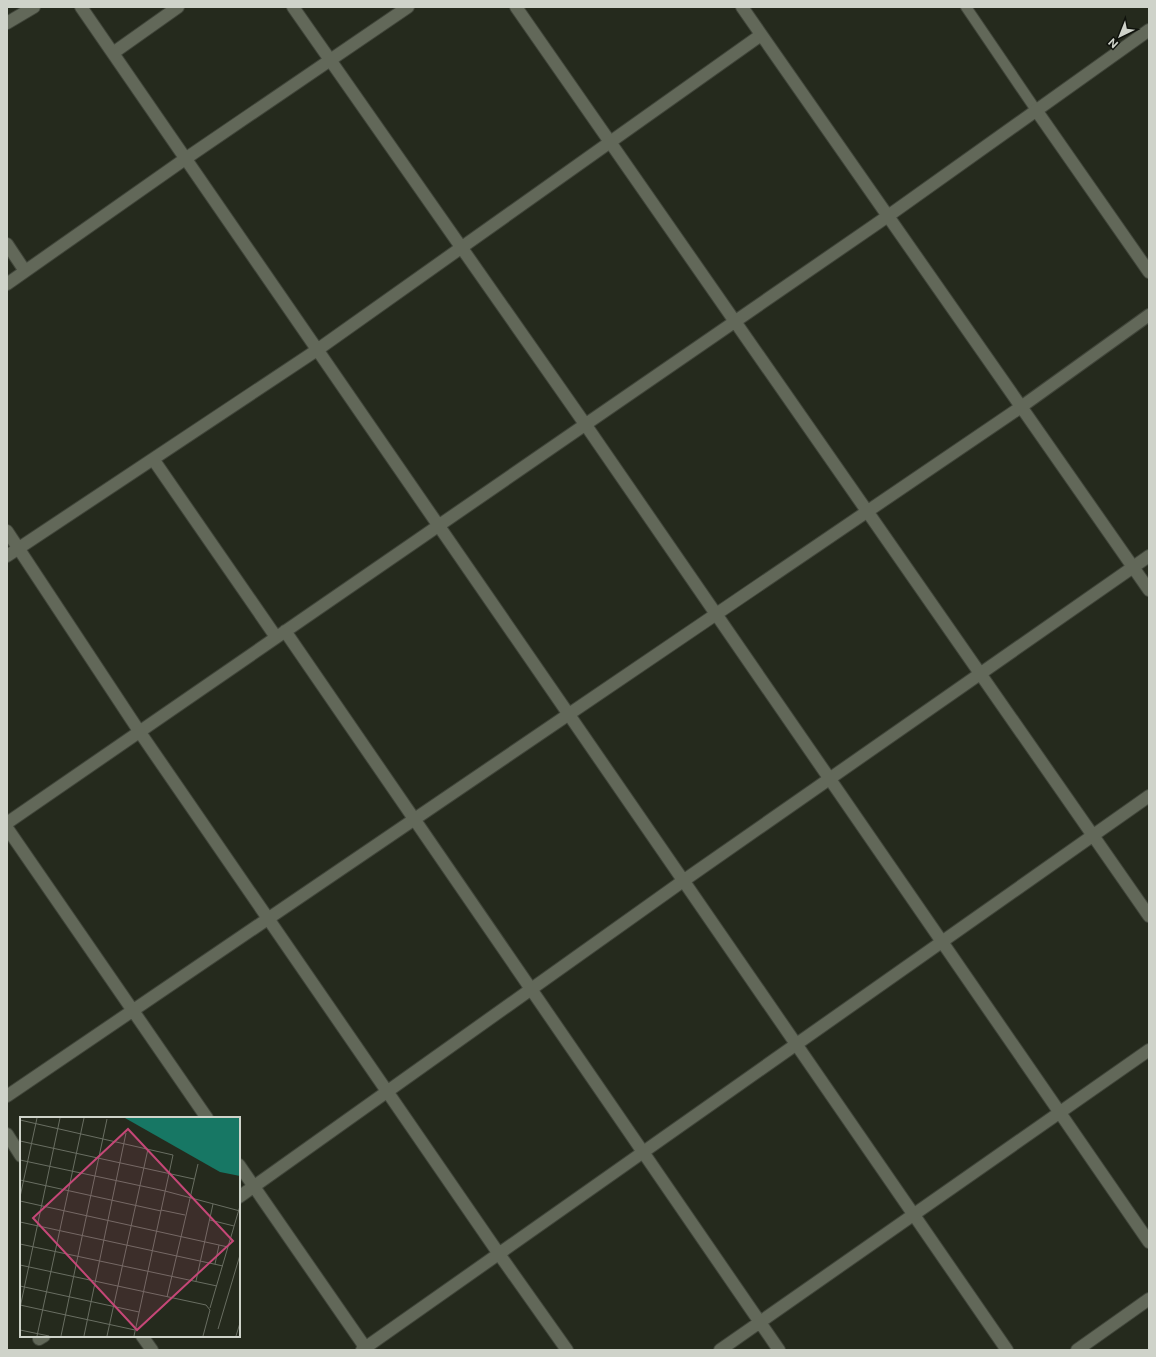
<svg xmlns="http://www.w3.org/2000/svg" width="1156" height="1357" font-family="'Public Sans',sans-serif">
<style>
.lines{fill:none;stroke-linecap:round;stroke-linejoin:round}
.lane-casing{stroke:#40453a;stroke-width:12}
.street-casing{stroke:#40453a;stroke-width:14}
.lane{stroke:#626859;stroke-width:10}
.street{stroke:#626859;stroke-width:12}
.inset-road{fill:none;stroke:#696e62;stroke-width:1}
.view{fill:#c54777;fill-opacity:0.15;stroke:#c54777;stroke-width:2}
.inset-edge{fill:none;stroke:#cfd3ca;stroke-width:2}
</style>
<rect width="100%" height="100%" fill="#252a1d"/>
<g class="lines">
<g class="lane-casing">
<path id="lane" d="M966,7L1036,110"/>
</g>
<g class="street-casing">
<path id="street" d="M81,7L1007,1350
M293,7L585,424L1149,1242
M516,7L1149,916
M742,7L1149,590
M7,23L34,7
M113,53L178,7
M1036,110L1149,272
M7,244L25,271
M7,284L185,159L408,7
M153,459L276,637
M7,531L139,731L499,1254L567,1350
M7,556L317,350L761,35
M285,631L779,1350
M7,823L888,216L1149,30
M7,828L207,1118
M7,1096L1021,407L1149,315
M7,1134L21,1156
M239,1165L367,1350
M239,1197L683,881L1149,556
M142,1336L152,1350
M39,1339L44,1336
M362,1350L1149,796
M720,1350L1149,1050
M1077,1350L1149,1299"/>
</g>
<use href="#lane" class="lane"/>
<use href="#street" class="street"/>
</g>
<g transform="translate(20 1117)">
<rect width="220" height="220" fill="#252a1d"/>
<path d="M105,1H220V59L200,55Z" fill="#177764"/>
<path class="inset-road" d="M0,3L153,38L114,219M0,24L174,62M0,43L145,74L220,94M0,63L141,94M0,80L17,1M0,84L208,130M141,93L165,98M190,103L214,109M0,105L203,149M0,127L197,169M195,147L199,128M0,148L186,188L190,193L183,219M176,164L193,87M0,169L119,195M147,180L178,47M0,188L115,213M0,191L40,1M190,191L220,89M198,212L220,138M0,213L29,219M17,219L64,1M41,219L87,2M64,219L106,16M87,219L128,32M216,219L220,206"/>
<path class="view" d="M108,12L213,124L117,213L13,101Z"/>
<rect width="220" height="220" class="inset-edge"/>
</g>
<rect width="1156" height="1357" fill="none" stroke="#cfd3ca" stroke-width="16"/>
<g transform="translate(1120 36) rotate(223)" stroke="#0f120c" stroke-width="3" paint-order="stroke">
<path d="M0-3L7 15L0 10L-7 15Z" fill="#cfd3ca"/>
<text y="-6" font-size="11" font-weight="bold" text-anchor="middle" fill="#cfd3ca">N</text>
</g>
</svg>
